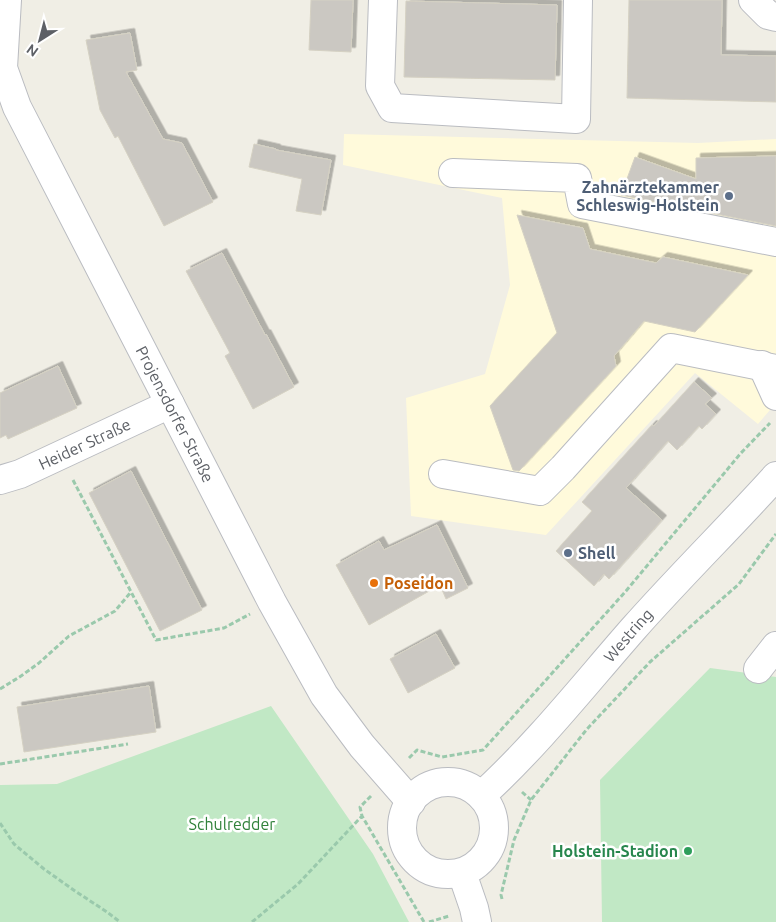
<svg xmlns="http://www.w3.org/2000/svg" width="776" height="922" font-family="Ubuntu,sans-serif">
<style>
.commercial{fill:#fffadb}
.green{fill:#c1e8c5}
.building{fill:#cbc8c2;stroke:#d5d1c3;filter:url(#shadow)}
.lines{fill:none;stroke-linecap:round;stroke-linejoin:round}
.minor-casing{stroke:#babcc1;stroke-width:30}
.path{stroke:#9ac9ac;stroke-width:3;stroke-dasharray:5 2.5;stroke-linecap:butt}
.minor{stroke:#fff;stroke-width:28}
.service-dot{fill:#5c6f8a;stroke:#fff;stroke-width:2}
.food-dot{fill:#e8710a;stroke:#fff;stroke-width:2}
.leisure-dot{fill:#2e9e5b;stroke:#fff;stroke-width:2}
.labels{text-anchor:middle;stroke-width:5;stroke-linejoin:round;paint-order:stroke}
.service-label{font-size:16px;font-weight:bold;fill:#4e5e75;stroke:#fff;text-anchor:end}
.street-label{font-size:16px;fill:#5d6066;stroke:#fff}
.food-label{font-size:16px;font-weight:bold;fill:#c56008;stroke:#fff;text-anchor:start}
.park-label{font-size:16px;fill:#31823b;stroke:#fff}
.leisure-label{font-size:16px;font-weight:bold;fill:#27864d;stroke:#fff;text-anchor:end}
</style>
<defs>
<filter id="shadow"><feDropShadow dx="4.5" dy="-4.5" stdDeviation="0" flood-color="#0004"/></filter>
</defs>
<rect width="100%" height="100%" fill="#f0eee5"/>
<path class="commercial" d="M344,134L698,143L776,139V403L758,424L695,373L546,535L411,516L406,398L485,374L510,285L502,198L343,165Z"/>
<path class="green" d="M710,668L776,677V922H602L600,780Z
M271,706L373,854L409,922H0V785L57,784Z"/>
<path class="building" d="M311,0H353L351,52L309,50Z
M629,0H722L721,55L776,56V102L627,98Z
M406,1L557,5L555,80L404,77Z
M130,33L137,70L126,72L163,139L182,143L213,202L164,226L118,136L115,138L100,110L86,40Z
M254,144L276,149V150L331,160L321,215L296,211L302,179L249,167Z
M776,156V226L621,195L635,157L696,179V158Z
M517,215L583,228L590,249L656,263L663,257L748,275L695,332L644,321L614,356L616,366L519,471L513,470L490,406L557,333Z
M222,253L265,335L266,334L294,387L253,409L225,356L230,353L186,271Z
M58,366L77,408L8,439L6,435L0,438V393Z
M694,382L712,398L705,404L716,414L702,429L699,426L677,450L668,441L626,488L662,520L609,579L604,574L594,586L556,551L592,511L582,502L652,425L654,426Z
M131,471L202,610L160,631L89,493Z
M437,525L468,588L446,599L440,585L369,625L336,565L379,541L384,550Z
M436,634L455,668L408,693L390,659Z
M149,686L156,732L24,752L17,707Z"/>
<g class="lines">
<g class="minor-casing">
<g id="minor">
<path id="s1" d="M7,0L3,68L17,107L272,602L324,695L362,746L411,802"/>
<path d="M383,0L380,86L392,108L576,119L578,0"/>
<path d="M753,0L768,15L776,17"/>
<path d="M453,173L577,178L582,204L776,242"/>
<path d="M762,365L776,396"/>
<path d="M443,474L540,491L563,468L671,348L776,369"/>
<path id="s2" d="M0,480L20,474L170,404"/>
<path d="M758,669L776,646"/>
<circle cx="448" cy="828" r="46"/>
<path id="s3" d="M481,796C537,745 584,685 634,628C680,576 730,527 776,476"/>
<path d="M462,873L474,908L477,922"/>
</g>
</g>
<path class="path" d="M73,480L156,640L224,628L250,614
M0,689L21,676L39,663L69,636L115,611L131,592
M409,758L417,750L442,757L483,750L626,591L741,453L770,423
M0,764L128,744
M522,792L531,800
M371,796L360,807L362,816L424,922
M0,823L14,844L44,869L75,891L107,912L120,922
M502,899L501,895L514,840L531,800L587,729L650,662L739,584L776,534
M252,922L298,884L362,816
M429,922L449,916"/>
<use href="#minor" class="minor"/>
</g>
<g class="service-dot">
<circle cx="729" cy="196" r="5"/>
<circle cx="568" cy="553" r="5"/>
</g>
<circle class="food-dot" cx="374" cy="583" r="5"/>
<circle class="leisure-dot" cx="688" cy="851" r="5"/>
<g class="labels">
<g class="service-label">
<text x="719" y="193">Zahnärztekammer<tspan x="719" dy="18">Schleswig-Holstein</tspan></text>
<text x="578" y="559" text-anchor="start">Shell</text>
</g>
<g class="street-label">
<text dy="6" stroke="none"><textPath href="#s1" startOffset="455">Projensdorfer Straße</textPath></text>
<text dy="6" stroke="none"><textPath href="#s2" startOffset="92">Heider Straße</textPath></text>
<text dy="6" stroke="none"><textPath href="#s3" startOffset="218">Westring</textPath></text>
</g>
<g class="food-label">
<text x="384" y="589">Poseidon</text>
</g>
<g class="park-label">
<text x="232" y="830">Schulredder</text>
</g>
<g class="leisure-label">
<text x="678" y="857">Holstein-Stadion</text>
</g>
</g>
<g transform="translate(40 40) rotate(216)" stroke="#ffffff" stroke-width="4" paint-order="stroke">
<path d="M0-4L9 19L0 12L-9 19Z" fill="#5d6066"/>
<text y="-8" font-size="14" font-weight="bold" text-anchor="middle" fill="#5d6066">N</text>
</g>
</svg>
